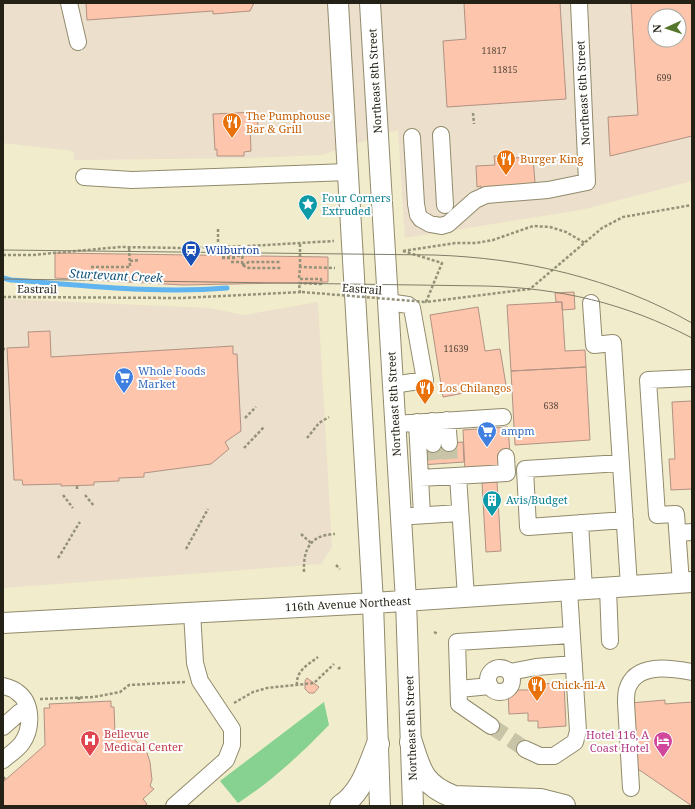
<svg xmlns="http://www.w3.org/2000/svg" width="695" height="809" font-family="'Noto Serif',serif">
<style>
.commercial{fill:#ecdfcb;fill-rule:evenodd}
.forest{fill:#87d290}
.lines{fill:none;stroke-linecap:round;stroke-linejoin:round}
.stream{stroke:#60b4ef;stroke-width:5}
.building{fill:#fcc5ac;stroke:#b19283;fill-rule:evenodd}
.minor-tunnel{stroke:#c8c4a7;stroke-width:16;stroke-dasharray:16 8;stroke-linecap:butt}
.minor-casing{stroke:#918b6d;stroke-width:18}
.major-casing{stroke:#918b6d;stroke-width:22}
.highway-casing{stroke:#918b6d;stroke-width:24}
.path{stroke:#95927a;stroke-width:2.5;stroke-dasharray:3 2;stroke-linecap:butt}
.minor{stroke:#fff;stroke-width:16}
.major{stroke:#fff;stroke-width:20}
.highway{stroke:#fff;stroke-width:22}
.tram{stroke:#807d68;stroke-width:1}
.path-bridge{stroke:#95927a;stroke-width:2.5;stroke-dasharray:3 2;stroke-linecap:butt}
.labels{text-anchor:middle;stroke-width:4;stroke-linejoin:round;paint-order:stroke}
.number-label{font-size:9px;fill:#5a4b3c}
.street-label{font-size:11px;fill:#242216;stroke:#fff}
.food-label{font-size:11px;fill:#c56008;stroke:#fff;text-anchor:start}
.culture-label{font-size:11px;fill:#0d838f;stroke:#fff;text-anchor:start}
.transit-label{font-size:11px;fill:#164399;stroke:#fff;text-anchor:start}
.shop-label{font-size:11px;fill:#366cbe;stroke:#fff;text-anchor:start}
.health-label{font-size:11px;fill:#be3a42;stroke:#fff;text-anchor:start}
.hotel-label{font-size:11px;fill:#b23c85;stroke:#fff;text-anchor:end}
.water-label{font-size:12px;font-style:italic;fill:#16557c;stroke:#fff}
</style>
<rect width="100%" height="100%" fill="#f1eccb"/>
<path class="commercial" d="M3,3H692V181L581,210L405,238L398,130L322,155L251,158L74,160L73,151L3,143ZM655,16H679V40H655Z
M3,299L209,308L244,315L318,302L332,547L321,564L3,588Z"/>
<path class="forest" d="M324,702L329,725C301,754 272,781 238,803L220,781Z"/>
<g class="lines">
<path class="stream" d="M3,278L11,280C82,285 155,294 227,288"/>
</g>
<path class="building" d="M86,3H254L250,11L213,14V11L87,20Z
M464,3H560L566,99L447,107L443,41L466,39Z
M631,3H692V136L610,156L608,117L638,115ZM655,16H679V40H655Z
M257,112L258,128H250L251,151L244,152V156H217V149L215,150L213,114Z
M514,155V158L533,157L535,183L515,185V188L481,189V186L477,187L476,166L495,165L494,156Z
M55,253L328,257V282L184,285L55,278Z
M574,292L575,309L562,310V302H556L555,293Z
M562,302L565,351L585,350L586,367L511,371L507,305Z
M478,307L485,351L500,349L506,385L443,397L430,315Z
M50,331L51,357L233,346V354H237L241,431L225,442L229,449L211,464L144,473V477L119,478V481L94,482V485L61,486V484L23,485L22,480H14L7,348L29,347L28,332Z
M586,367L590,440L515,445L511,371Z
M692,401V489L671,490L669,459H675L672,402Z
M508,427L510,453L500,468L465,470L463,430Z
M463,442L464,462L421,465L419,445Z
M497,482L501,551L486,552L482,483Z
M307,678L319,687L314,693H309L305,689V681Z
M564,683L566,726L538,728V721H528V713L509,714L508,690H537V684Z
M665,700V704L692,702V806L635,767L630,703Z
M111,701V707H114L115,732L125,734L134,739L147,753L150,762L152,780L150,786L154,789L143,799L147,804L144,806H3V782L45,745L44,708H50L49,704Z"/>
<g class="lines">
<path class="minor-tunnel" d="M449,443L450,463
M433,444L435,464
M491,726L525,749"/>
<g class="minor-casing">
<path id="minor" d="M69,3L78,42
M441,135L445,205
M412,137L416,204L418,215L421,219L430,224L441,226L448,224L475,200L486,195L548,190L587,182L579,3
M84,177L132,180L348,172
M388,302L408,305L412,308L425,380L393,385
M591,303L594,345L613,343L629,586
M447,420L449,443
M432,421L433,444
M417,422L422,515
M395,424L503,417
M621,463L525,469L528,527L625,520
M458,476L466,597
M420,478L507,473L506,457
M412,516L460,513
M580,523L584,589
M678,533L692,532
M681,583L676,514L657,515L648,380L692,378
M608,588L610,641
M488 680a12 12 0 1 1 24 0a12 12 0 1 1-24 0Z
M510,672L536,667L574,664
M3,686C7,687 14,689 17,692C33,703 32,729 22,743C18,749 9,755 3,760
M459,689L490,686
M491,726L459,704L457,642L571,635
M3,727L20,712
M525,749L540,756H554L575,742L578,731L569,590
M631,788L626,703C626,699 626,694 627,690C635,662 670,668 692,672
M174,806L226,760L232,745V729L200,681L195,663L192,612"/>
</g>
<g class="major-casing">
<path id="major" d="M338,3L373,603L380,806
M370,3L406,601L413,806
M3,623L373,603L692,582"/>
</g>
<g class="highway-casing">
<path id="highway" d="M411,742C420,771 423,785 454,797L540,800L564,806
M341,806C362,792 369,766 378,744"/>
</g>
<path class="path" d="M473,113L474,124
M243,246L242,265L249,268H282
M218,247V227
M403,251L442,263L426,302L530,289L602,228L623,217L692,205
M403,251L456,243H476L493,240L533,226L550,227L566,232L585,243
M3,255H32L120,247L181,248L249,246L334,241
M235,258H222V256H242
M130,261L140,260
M231,262H242
M242,265L249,262H281
M91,267H130L129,247
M300,267V243
M300,293L299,283L321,284V279H299L300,267L335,268
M3,297L181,298L302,292
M3,349H5
M245,418L256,407
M307,438L319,423L329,417
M244,448L264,427
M77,486V490
M63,495L73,508
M85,495L94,506
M301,534L311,543
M186,549L208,509
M58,558C66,546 72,534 80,522
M336,565L340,569
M304,572C303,548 311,535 335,534
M434,632L438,634
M338,669L342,666
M297,685C296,670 308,665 318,657
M79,697V703
M40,699L94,697L120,692L129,685L185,682
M234,703L253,692L267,688L314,683L334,664
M3,777L6,780"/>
<use href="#minor" class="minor"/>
<use href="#major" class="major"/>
<use href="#highway" class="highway"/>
<path class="tram" d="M3,250L434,255C524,258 613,278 692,323
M3,279L485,286C560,288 625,303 692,338"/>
<path class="path-bridge" d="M302,292L426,302"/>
</g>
<defs>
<g id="restaurant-pin" transform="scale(1)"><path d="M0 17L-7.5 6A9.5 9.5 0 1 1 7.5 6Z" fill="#e8710a" stroke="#fff"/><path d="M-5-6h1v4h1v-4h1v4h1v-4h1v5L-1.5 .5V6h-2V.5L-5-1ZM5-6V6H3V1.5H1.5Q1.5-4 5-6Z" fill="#fff"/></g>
<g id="sight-pin" transform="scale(1)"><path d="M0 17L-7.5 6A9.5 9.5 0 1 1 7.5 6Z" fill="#0f9aa8" stroke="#fff"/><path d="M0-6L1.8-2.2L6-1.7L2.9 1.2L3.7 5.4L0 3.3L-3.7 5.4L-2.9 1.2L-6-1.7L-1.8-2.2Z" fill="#fff"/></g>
<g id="station-pin" transform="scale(1)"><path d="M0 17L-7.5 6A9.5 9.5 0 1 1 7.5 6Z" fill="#1a4fb4" stroke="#fff"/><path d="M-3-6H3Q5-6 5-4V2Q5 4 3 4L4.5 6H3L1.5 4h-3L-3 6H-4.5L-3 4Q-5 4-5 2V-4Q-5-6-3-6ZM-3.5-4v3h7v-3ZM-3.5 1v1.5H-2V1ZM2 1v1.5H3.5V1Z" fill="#fff"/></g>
<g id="supermarket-pin" transform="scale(1)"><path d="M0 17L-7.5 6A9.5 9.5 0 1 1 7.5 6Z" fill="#3f7fe0" stroke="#fff"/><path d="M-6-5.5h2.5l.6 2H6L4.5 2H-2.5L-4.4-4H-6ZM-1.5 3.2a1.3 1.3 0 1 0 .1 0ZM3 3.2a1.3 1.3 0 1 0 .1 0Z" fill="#fff"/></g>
<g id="building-pin" transform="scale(1)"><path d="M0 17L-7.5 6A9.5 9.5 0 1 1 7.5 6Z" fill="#0f9aa8" stroke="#fff"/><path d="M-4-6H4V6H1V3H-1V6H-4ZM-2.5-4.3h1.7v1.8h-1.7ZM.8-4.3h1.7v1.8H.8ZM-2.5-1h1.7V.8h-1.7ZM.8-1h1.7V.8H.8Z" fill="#fff"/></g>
<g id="hospital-pin" transform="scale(1)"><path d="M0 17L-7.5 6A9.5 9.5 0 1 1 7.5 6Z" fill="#e0444e" stroke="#fff"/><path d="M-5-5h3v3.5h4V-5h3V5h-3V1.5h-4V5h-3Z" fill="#fff"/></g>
<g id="hotel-pin" transform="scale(1)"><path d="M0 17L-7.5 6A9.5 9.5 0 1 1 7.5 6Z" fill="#d1479c" stroke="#fff"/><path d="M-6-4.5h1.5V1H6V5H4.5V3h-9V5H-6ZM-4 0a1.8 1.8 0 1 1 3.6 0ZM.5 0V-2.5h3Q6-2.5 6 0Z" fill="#fff"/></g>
</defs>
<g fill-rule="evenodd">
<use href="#restaurant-pin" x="232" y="122"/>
<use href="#restaurant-pin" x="506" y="159"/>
<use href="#sight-pin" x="308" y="204"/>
<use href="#station-pin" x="191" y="250"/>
<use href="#supermarket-pin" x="124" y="377"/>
<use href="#restaurant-pin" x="425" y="388"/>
<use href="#supermarket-pin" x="487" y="431"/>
<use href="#building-pin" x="492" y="500"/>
<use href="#restaurant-pin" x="537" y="685"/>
<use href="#hospital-pin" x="90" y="740"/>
<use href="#hotel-pin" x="663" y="741"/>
</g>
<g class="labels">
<g class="number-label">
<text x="494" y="54">11817</text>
<text x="505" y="73">11815</text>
<text x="664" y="81">699</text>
<text x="456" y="352">11639</text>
<text x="551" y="409">638</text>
</g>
<g class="street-label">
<text transform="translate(375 81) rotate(-93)" y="4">Northeast 8th Street</text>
<text transform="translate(583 93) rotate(-93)" y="4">Northeast 6th Street</text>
<text transform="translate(37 289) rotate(1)" y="4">Eastrail</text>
<text transform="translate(362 289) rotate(4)" y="4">Eastrail</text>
<text transform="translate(394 404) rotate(-93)" y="4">Northeast 8th Street</text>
<text transform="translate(348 604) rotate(-3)" y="4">116th Avenue Northeast</text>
<text transform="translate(411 728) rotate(-92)" y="4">Northeast 8th Street</text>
</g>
<g class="food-label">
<text x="246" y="120">The Pumphouse<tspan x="246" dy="13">Bar &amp; Grill</tspan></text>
<text x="520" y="163">Burger King</text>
<text x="439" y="392">Los Chilangos</text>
<text x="551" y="689">Chick-fil-A</text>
</g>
<g class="culture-label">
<text x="322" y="202">Four Corners<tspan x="322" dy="13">Extruded</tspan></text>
<text x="506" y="504">Avis/Budget</text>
</g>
<g class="transit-label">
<text x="205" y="254">Wilburton</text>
</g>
<g class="shop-label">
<text x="138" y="375">Whole Foods<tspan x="138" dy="13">Market</tspan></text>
<text x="501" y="435">ampm</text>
</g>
<g class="health-label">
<text x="104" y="738">Bellevue<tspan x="104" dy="13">Medical Center</tspan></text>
</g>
<g class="hotel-label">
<text x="649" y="739">Hotel 116, A<tspan x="649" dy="13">Coast Hotel</tspan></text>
</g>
<g class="water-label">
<text transform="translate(116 276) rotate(3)" y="4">Sturtevant Creek</text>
</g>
</g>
<rect width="695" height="809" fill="none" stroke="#242216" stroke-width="8"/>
<g transform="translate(667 28) rotate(267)"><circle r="19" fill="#ffffff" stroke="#a7a7a2"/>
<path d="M0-3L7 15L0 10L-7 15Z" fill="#56762d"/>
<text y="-6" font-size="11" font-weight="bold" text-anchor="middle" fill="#242216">N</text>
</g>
</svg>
